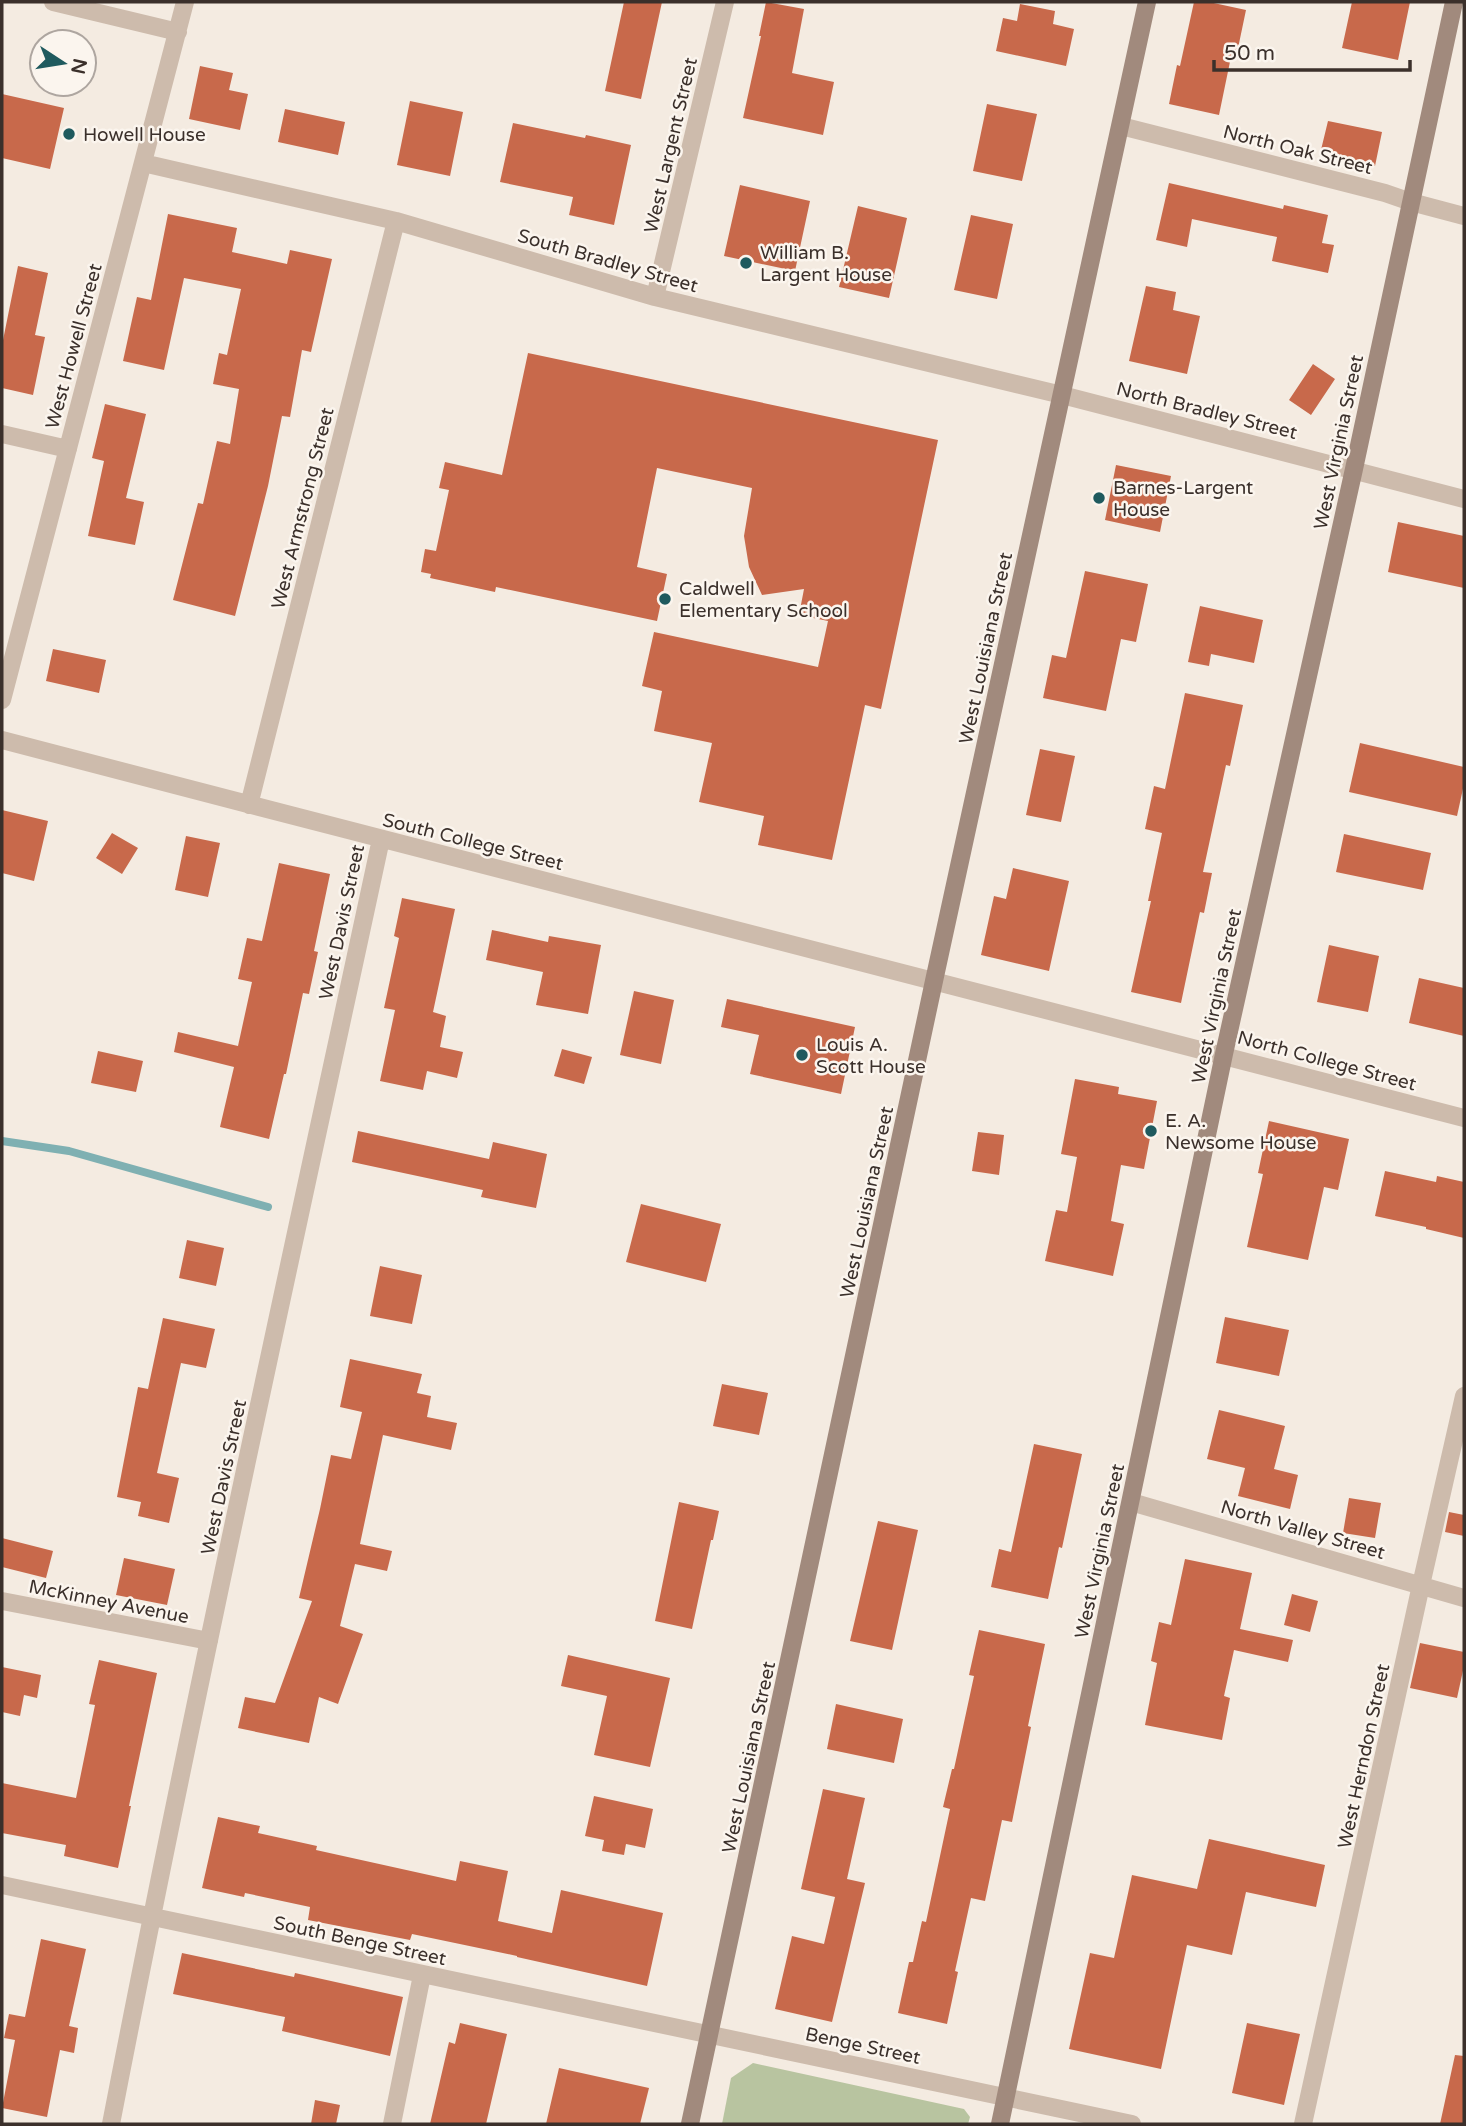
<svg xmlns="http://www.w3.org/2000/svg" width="1466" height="2126" font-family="'Varela Round',sans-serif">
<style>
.green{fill:#b8c4a0}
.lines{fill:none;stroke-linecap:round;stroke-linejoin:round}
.stream{stroke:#7fb0b2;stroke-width:8}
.building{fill:#c8694b}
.street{stroke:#cdbbac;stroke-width:18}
.secondary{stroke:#a18a7d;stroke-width:18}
.poi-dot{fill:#1f5a5e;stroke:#fbf5ee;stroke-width:2.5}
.labels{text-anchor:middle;stroke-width:5;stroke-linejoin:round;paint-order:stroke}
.poi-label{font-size:19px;fill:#3b302b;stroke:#fbf5ee;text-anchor:start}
.street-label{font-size:19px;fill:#3b302b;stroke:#fbf5ee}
</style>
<rect width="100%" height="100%" fill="#f4ebe1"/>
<path class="green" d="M753,2063L964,2109L970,2117L968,2124H722L731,2078Z"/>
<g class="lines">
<path class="stream" d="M2,1141L69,1151L268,1207"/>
</g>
<path class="building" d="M624,2H662L641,99L605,91Z
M766,2L804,9L792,73L834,82L823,135L743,118L761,36H759Z
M1194,2H1209L1246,10L1237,53L1232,52L1219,115L1169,104L1177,65L1180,66Z
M1352,2H1410L1398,60L1342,48Z
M1020,4L1055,11L1053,24L1074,29L1066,66L996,51L1003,18L1017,21Z
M200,66L233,73L229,90L248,94L240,130L189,119Z
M2,94L64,108L50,169L2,158Z
M410,101L463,112L450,176L397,165Z
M987,104L1037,114L1022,181L973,171Z
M285,109L345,122L338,155L278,142Z
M1328,121L1382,132L1375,166L1320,154Z
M513,123L585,138L586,135L631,145L614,225L569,215L573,197L500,182Z
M1169,183L1283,209L1284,205L1328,215L1322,243L1334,245L1328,273L1272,261L1277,237L1192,219L1187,247L1156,240Z
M740,185L810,201L795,271L724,256Z
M858,206L907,218L889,298L839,287Z
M168,214L237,228L232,252L287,264L290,250L332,259L311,352L302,350L290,417L282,416L268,486L235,616L173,600L198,503L203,504L217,441L230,444L239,389L213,384L219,353L227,355L241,289L184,278L164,370L123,361L137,297L151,300Z
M971,215L1013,224L997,299L954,290Z
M18,266L48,273L35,335L45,337L33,395L2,388V345Z
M1146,286L1176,292L1173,310L1200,316L1187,374L1129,361Z
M528,353L938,440L881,709L865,705L832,860L758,845L764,816L699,802L712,743L654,731L662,691L642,686L654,632L818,667L828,621L799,615L804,589L762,595L749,567L744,536L752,488L657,468L637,567L667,574L657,621L496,587L495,592L430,578L431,574L421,572L425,549L436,551L449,490L439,488L445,462L502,475Z
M1313,364L1335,379L1311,415L1289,400Z
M105,404L146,414L126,498L144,502L135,545L88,536L104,461L92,458Z
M1116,465L1171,476L1160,532L1105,520Z
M1398,522L1464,536V588L1388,572Z
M1085,571L1148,584L1136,642L1121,639L1106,711L1043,698L1052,655L1066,658Z
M1200,606L1263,620L1254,663L1211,654L1209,666L1188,662Z
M53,649L106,660L99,693L46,681Z
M1185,693L1243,705L1230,766L1226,765L1203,872L1212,873L1204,913L1200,912L1181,1003L1131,992L1151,901H1148L1162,833L1145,829L1154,786L1165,789Z
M1360,743L1464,767V784L1457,816L1349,792Z
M1040,749L1075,756L1061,822L1026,815Z
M2,810L48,821L34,881L2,873Z
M112,833L138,848L122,874L96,858Z
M1344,834L1431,853L1423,890L1336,872Z
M186,836L220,843L208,897L175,890Z
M279,863L330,874L314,951L318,952L309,994L303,993L286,1074H284L269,1139L220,1127L234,1067L174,1052L178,1032L238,1046L252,982L238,979L247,938L262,941Z
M1013,868L1069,881L1049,971L981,955L994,896L1006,899Z
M402,898L455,909L433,1012L446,1016L440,1047L463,1052L457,1078L427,1071L423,1090L380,1081L395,1010L384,1008L399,938L394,936Z
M492,930L548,942L549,936L601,945L588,1014L536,1005L543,972L486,960Z
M1329,945L1379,956L1368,1012L1317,1002Z
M1419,978L1464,988V1036L1409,1023Z
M634,991L674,1000L661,1064L620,1055Z
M727,999L855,1027L841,1094L750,1074L759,1035L721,1027Z
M562,1049L592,1057L584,1084L554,1076Z
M98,1051L143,1061L136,1092L91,1083Z
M1075,1079L1119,1087L1118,1094L1157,1101L1144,1169L1121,1165L1111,1221L1124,1224L1113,1276L1045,1261L1056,1210L1067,1212L1077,1157L1061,1154Z
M1269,1121L1349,1139L1338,1190L1324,1187L1308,1260L1247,1247L1263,1174L1258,1173Z
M358,1131L489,1159L493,1142L547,1154L536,1208L481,1197L483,1190L352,1162Z
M978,1132L1004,1135L999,1175L972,1171Z
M1385,1171L1436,1182L1437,1176L1464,1182V1238L1426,1229V1227L1375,1216Z
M641,1204L721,1224L706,1282L626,1262Z
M187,1240L224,1248L216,1286L179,1278Z
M380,1266L422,1275L412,1324L370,1316Z
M1225,1317L1289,1330L1279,1376L1216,1363Z
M163,1318L215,1329L206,1368L181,1363L157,1473L179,1478L169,1523L138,1516L141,1502L117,1497L138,1387L148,1389Z
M350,1359L422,1374L417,1393L431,1396L427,1417L457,1423L451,1450L383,1435L360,1544L392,1551L387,1571L355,1564L340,1626L363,1634L338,1704L319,1697L309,1743L238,1728L245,1697L275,1703L312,1601L299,1598L320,1509L331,1455L351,1459L362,1412L340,1407Z
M722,1384L768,1393L759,1435L713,1426Z
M1219,1410L1285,1426L1274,1469L1298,1475L1290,1509L1238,1496L1245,1468L1207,1459Z
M1034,1444L1082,1454L1062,1548L1059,1547L1048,1599L991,1587L999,1549L1011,1552Z
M1349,1498L1381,1503L1375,1538L1343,1533Z
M679,1502L719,1511L713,1540H711L692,1629L655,1621Z
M1449,1512L1464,1515V1536L1445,1532Z
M878,1521L918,1530L892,1650L850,1641Z
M2,1538L53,1551L46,1578L2,1567Z
M124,1558L175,1569L167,1605L116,1595Z
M1185,1559L1252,1573L1240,1629L1293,1640L1288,1662L1234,1650L1224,1696L1230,1698L1222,1740L1145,1725L1157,1663L1151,1661L1159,1622L1171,1625Z
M1292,1594L1318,1601L1310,1632L1284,1625Z
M979,1630L1045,1644L1028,1726L1031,1727L1012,1822L1002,1820L985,1901L971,1898L955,1971L958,1972L947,2024L898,2013L909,1962H913L922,1921L926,1922L950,1809L943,1807L952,1769H954L974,1676L969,1675Z
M1420,1643L1464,1652V1666L1457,1698L1410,1688Z
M568,1655L670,1678L650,1767L594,1755L607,1696L561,1686Z
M99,1660L157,1673L129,1806H131L118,1868L64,1856L66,1845L2,1833V1783L76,1798L95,1705L89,1704Z
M2,1667L41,1675L37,1698L24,1695L20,1716L2,1712Z
M836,1704L903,1719L894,1763L827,1749Z
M823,1789L865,1798L847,1879L865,1883L832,2022L775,2009L792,1936L824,1944L835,1897L801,1889Z
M594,1796L653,1809L645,1848L626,1844L624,1855L602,1851L604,1840L585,1836Z
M218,1817L260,1826L258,1833L317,1846L316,1850L456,1881L460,1861L508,1871L498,1921L552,1933L561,1890L663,1913L647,1986L517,1957V1956L412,1934L410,1940L308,1920L310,1907L245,1893L244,1897L202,1888Z
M1209,1839L1325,1865L1316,1907L1246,1892L1232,1955L1187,1945L1161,2069L1069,2049L1090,1953L1114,1958L1132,1875L1197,1889Z
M41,1939L86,1949L69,2026L78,2028L74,2053L60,2050L47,2117L2,2108L15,2040L4,2038L9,2014L25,2017Z
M182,1953L294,1977L295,1973L403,1997L390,2056L282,2031L285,2017L173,1994Z
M460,2023L507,2034L486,2124H430L449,2042L455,2044Z
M1247,2023L1300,2034L1284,2105L1232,2093Z
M1455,2055L1464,2056V2124H1440Z
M559,2068L649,2088L640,2124H546Z
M315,2100L340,2105L336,2124H311Z"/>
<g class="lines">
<path class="street" d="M53,2L178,32
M1121,126L1385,193L1411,202L1464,216
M143,163L396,221L655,297L1062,395L1464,499
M655,297L725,2
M2,434L68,449
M2,700L185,2
M2,740C489,868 978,989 1464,1118
M249,805L396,221
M1131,1502L1464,1598
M2,1601L209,1641
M2,1885L1132,2124
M111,2124C194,1695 289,1267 381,839
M392,2124L422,1975
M1303,2124L1421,1585L1464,1396"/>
<path class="secondary" d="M690,2124L934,981L1147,2
M1000,2124L1224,1054L1354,469L1454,2"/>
</g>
<g class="poi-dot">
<circle cx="69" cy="134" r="7"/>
<circle cx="746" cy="263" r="7"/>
<circle cx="1099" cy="498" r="7"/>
<circle cx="665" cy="599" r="7"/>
<circle cx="802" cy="1055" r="7"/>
<circle cx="1151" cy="1131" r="7"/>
</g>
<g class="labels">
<g class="poi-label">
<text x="83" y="141">Howell House</text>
<text x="760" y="259">William B.<tspan x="760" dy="22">Largent House</tspan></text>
<text x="1113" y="494">Barnes-Largent<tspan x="1113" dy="22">House</tspan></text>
<text x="679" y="595">Caldwell<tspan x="679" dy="22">Elementary School</tspan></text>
<text x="816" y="1051">Louis A.<tspan x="816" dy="22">Scott House</tspan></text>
<text x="1165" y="1127">E. A.<tspan x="1165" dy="22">Newsome House</tspan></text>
</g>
<g class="street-label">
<text transform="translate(670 145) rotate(-77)" y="7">West Largent Street</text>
<text transform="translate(1298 149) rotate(14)" y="7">North Oak Street</text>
<text transform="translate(608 260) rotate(16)" y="7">South Bradley Street</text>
<text transform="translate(73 346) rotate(-75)" y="7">West Howell Street</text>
<text transform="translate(1207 410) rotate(14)" y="7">North Bradley Street</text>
<text transform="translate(1338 442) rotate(-78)" y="7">West Virginia Street</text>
<text transform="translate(302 508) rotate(-76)" y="7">West Armstrong Street</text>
<text transform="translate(985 648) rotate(-78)" y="7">West Louisiana Street</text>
<text transform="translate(473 841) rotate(14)" y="7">South College Street</text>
<text transform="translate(341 922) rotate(-78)" y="7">West Davis Street</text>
<text transform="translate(1216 996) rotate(-78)" y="7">West Virginia Street</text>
<text transform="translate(1327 1060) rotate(15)" y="7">North College Street</text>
<text transform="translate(866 1202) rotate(-78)" y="7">West Louisiana Street</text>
<text transform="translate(223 1477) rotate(-78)" y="7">West Davis Street</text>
<text transform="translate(1303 1529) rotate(16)" y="7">North Valley Street</text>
<text transform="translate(1099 1551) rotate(-78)" y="7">West Virginia Street</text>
<text transform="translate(109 1601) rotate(11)" y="7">McKinney Avenue</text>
<text transform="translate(1363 1756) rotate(-78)" y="7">West Herndon Street</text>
<text transform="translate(748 1757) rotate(-78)" y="7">West Louisiana Street</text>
<text transform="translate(360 1940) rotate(12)" y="7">South Benge Street</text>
<text transform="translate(863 2045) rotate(12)" y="7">Benge Street</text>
</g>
</g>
<rect width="1466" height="2126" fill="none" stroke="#3b302b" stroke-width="7"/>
<g transform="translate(63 63) rotate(102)"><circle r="33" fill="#fbf5ee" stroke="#aea6a0" stroke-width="2"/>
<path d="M0-5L12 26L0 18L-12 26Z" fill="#1f5a5e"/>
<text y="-10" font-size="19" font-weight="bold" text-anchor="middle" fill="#3b302b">N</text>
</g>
<path d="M1214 60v10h196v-10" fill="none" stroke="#3b302b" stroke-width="3.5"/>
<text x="1224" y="60" font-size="21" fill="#3b302b" stroke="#fbf5ee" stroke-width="5" paint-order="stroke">50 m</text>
</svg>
